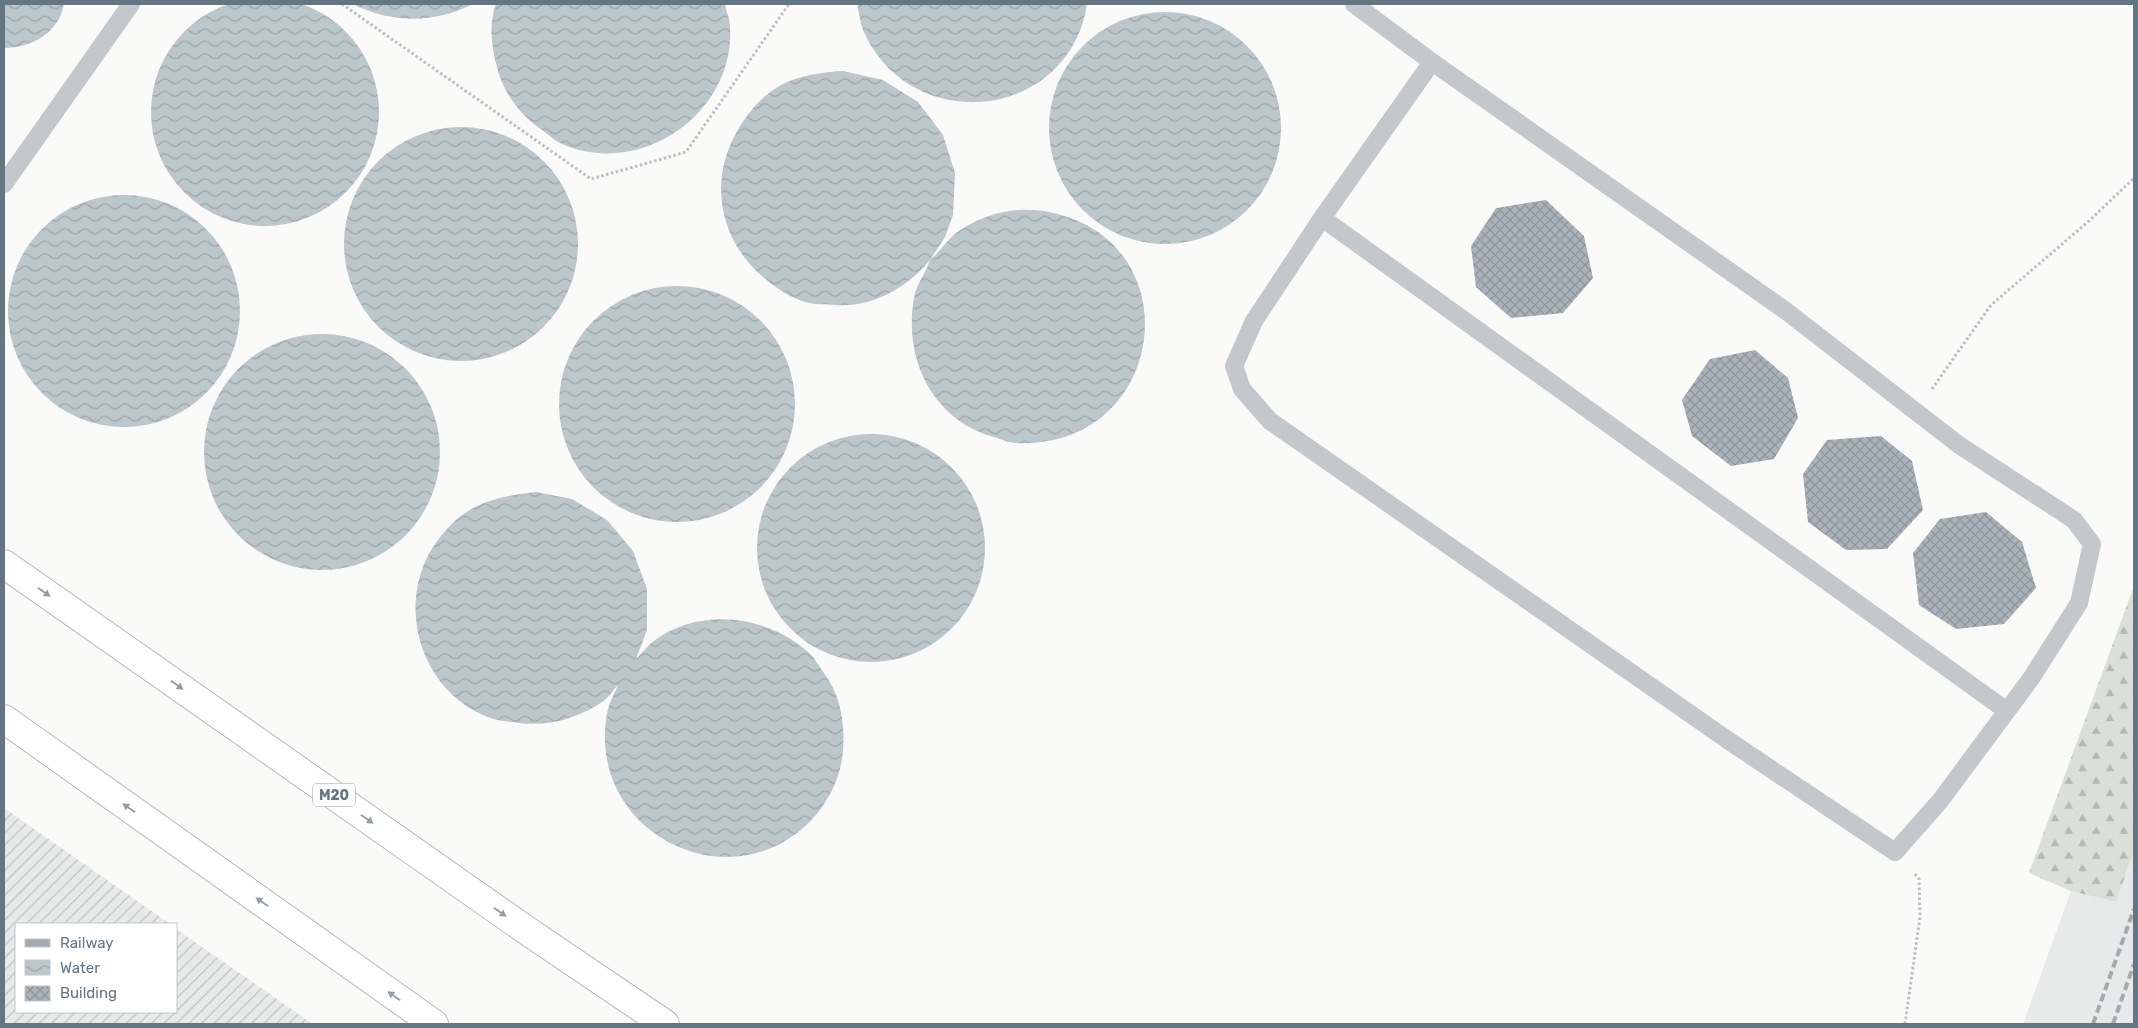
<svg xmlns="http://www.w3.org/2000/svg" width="2138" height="1028" font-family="Rubik,sans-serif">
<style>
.built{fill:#e8e9e9}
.industrial{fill:url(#industrial-furrows)}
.forest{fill:url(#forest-firs)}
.water{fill:url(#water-waves)}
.building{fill:url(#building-cross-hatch)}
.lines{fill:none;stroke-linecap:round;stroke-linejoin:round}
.highway-casing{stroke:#b4b9bd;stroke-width:30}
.path{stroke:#bbbfc2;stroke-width:3;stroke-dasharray:2.5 2.5;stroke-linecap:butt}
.lane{stroke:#c3c8cc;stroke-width:18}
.highway{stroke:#fff;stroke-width:28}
.rail{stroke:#a2aab0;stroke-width:4;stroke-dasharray:8 4;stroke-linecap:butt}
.oneway{fill:#939fa8}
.labels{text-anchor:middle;stroke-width:5;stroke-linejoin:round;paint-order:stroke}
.shield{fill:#fff;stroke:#939fa8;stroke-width:1}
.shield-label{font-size:14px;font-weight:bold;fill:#657683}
</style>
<defs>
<pattern id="industrial-furrows" width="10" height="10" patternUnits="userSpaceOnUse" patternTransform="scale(1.25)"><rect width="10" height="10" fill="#e8e9e9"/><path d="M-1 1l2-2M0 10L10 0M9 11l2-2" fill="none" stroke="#c0c1c2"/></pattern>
<pattern id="forest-firs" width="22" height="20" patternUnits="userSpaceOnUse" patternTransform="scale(1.25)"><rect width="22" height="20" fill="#dadfd7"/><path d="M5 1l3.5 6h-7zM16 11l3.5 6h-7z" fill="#b4b9b4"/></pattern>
<pattern id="water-waves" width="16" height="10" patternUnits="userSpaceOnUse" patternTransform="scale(1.25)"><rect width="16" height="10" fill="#bbc7cb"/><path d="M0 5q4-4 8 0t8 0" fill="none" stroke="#9ca6aa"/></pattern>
<pattern id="building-cross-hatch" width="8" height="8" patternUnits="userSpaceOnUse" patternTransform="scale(1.25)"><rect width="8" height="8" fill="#aab3b9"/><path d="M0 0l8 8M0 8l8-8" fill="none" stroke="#8e969c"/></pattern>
</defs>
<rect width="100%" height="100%" fill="#fafaf8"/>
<path class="built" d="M2134,851V1024H2023L2071,891L2116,902Z"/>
<path class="industrial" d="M4,808L170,924H16V1012H176V929L313,1024H4Z"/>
<path class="forest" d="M2134,586V851L2116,902L2071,891L2029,873Z"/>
<path class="water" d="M151 112a114 114 0 1 1 228 0a114 114 0 1 1-228 0Z
M4,4H64C59,33 31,48 4,48Z
M353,4H472C436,24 389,23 353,4Z
M496,4H725C726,11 730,19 730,26C736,113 640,180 560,143C554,140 548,134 542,130C521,116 505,95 498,71C492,50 488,25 496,4Z
M857,4H1087C1069,121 910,138 863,30C860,22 859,12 857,4Z
M1049 128a116 116 0 1 1 232 0a116 116 0 1 1-232 0Z
M843,71L883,80L918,102L943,135L955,173L953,215L945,237L930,260C940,252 948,238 959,231C987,212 1021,205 1053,213C1194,244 1166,450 1016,443C1009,443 1001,439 994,437C933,420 903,360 914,298C916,285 926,273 930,260C907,288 872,308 835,305C827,304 817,305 809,303C792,299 776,288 763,277C718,239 708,178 739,128C749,111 764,94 781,85C800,75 823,72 843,71Z
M344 244a117 117 0 1 1 234 0a117 117 0 1 1-234 0Z
M8 311a116 116 0 1 1 232 0a116 116 0 1 1-232 0Z
M559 404a118 118 0 1 1 236 0a118 118 0 1 1-236 0Z
M204 452a118 118 0 1 1 236 0a118 118 0 1 1-236 0Z
M757 548a114 114 0 1 1 228 0a114 114 0 1 1-228 0Z
M536,492L572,499L607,520L633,551L647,589V630L636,659C642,653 648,645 655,640C701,607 767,615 808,652C814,657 819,666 824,673C841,696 845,723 843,751C841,775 831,797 815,816C733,909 581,831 608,709C610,701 615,693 618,685C614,689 610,695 606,699C580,719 545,728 513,722C506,721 497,721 491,718C424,695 396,612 430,552C439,537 452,521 468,511C490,498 511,495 536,492Z"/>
<path class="building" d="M1546,200L1584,236L1593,278L1563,313L1511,318L1476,287L1471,246L1496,208Z
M1755,350L1788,378L1798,418L1774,459L1731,466L1692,436L1682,400L1710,359Z
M1881,436L1912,461L1923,510L1887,549L1846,550L1808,522L1803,474L1827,440Z
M1986,512L2022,542L2036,588L2004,624L1956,629L1919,605L1913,553L1940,519Z"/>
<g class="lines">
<g class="highway-casing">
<path id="highway" d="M4,564L526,930L665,1024
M4,719L434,1024"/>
</g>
<path class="path" d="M342,4L591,179L686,152L789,4
M1932,389L1991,305L2089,221L2134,178
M1905,1024L1920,917L1919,879L1914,873"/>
<path class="lane" d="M1354,4L1432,62L1786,311L1959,445L2074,520L2092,544L2079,603L2032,677L1940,801L1895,852L1732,743L1270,421L1242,389L1234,366L1254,321L1322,218L1432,62
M4,184L131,4
M1328,210L1322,218L2007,711"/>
<use href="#highway" class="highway"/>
<path class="rail" d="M2093,1024L2134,909
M2113,1024L2134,964"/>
</g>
<defs><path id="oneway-solid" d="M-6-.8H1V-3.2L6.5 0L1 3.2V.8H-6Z" transform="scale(1.25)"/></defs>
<g class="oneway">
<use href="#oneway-solid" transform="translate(44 592) rotate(35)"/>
<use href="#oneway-solid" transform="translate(177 685) rotate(35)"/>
<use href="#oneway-solid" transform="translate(129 808) rotate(-145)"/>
<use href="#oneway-solid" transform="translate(367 819) rotate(35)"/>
<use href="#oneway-solid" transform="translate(262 902) rotate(-145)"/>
<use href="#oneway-solid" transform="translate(500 912) rotate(35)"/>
<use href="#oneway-solid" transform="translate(394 996) rotate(-145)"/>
</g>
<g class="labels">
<rect class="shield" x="313" y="783.5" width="42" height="23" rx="4"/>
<g class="shield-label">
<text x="334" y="800">M20</text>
</g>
</g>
<rect width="2138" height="1028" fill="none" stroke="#657683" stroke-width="10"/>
<rect x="15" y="923" width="162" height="90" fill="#ffffff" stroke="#c1c8cd"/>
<rect x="25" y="939" width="25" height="8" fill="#a2aab0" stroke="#c1c8cd"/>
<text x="60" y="948" font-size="15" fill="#657683">Railway</text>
<rect x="25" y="960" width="25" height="15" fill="url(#water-waves)" stroke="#c1c8cd"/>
<text x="60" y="973" font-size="15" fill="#657683">Water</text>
<rect x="25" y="986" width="25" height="15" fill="url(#building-cross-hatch)" stroke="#c1c8cd"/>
<text x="60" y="998" font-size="15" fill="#657683">Building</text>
</svg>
